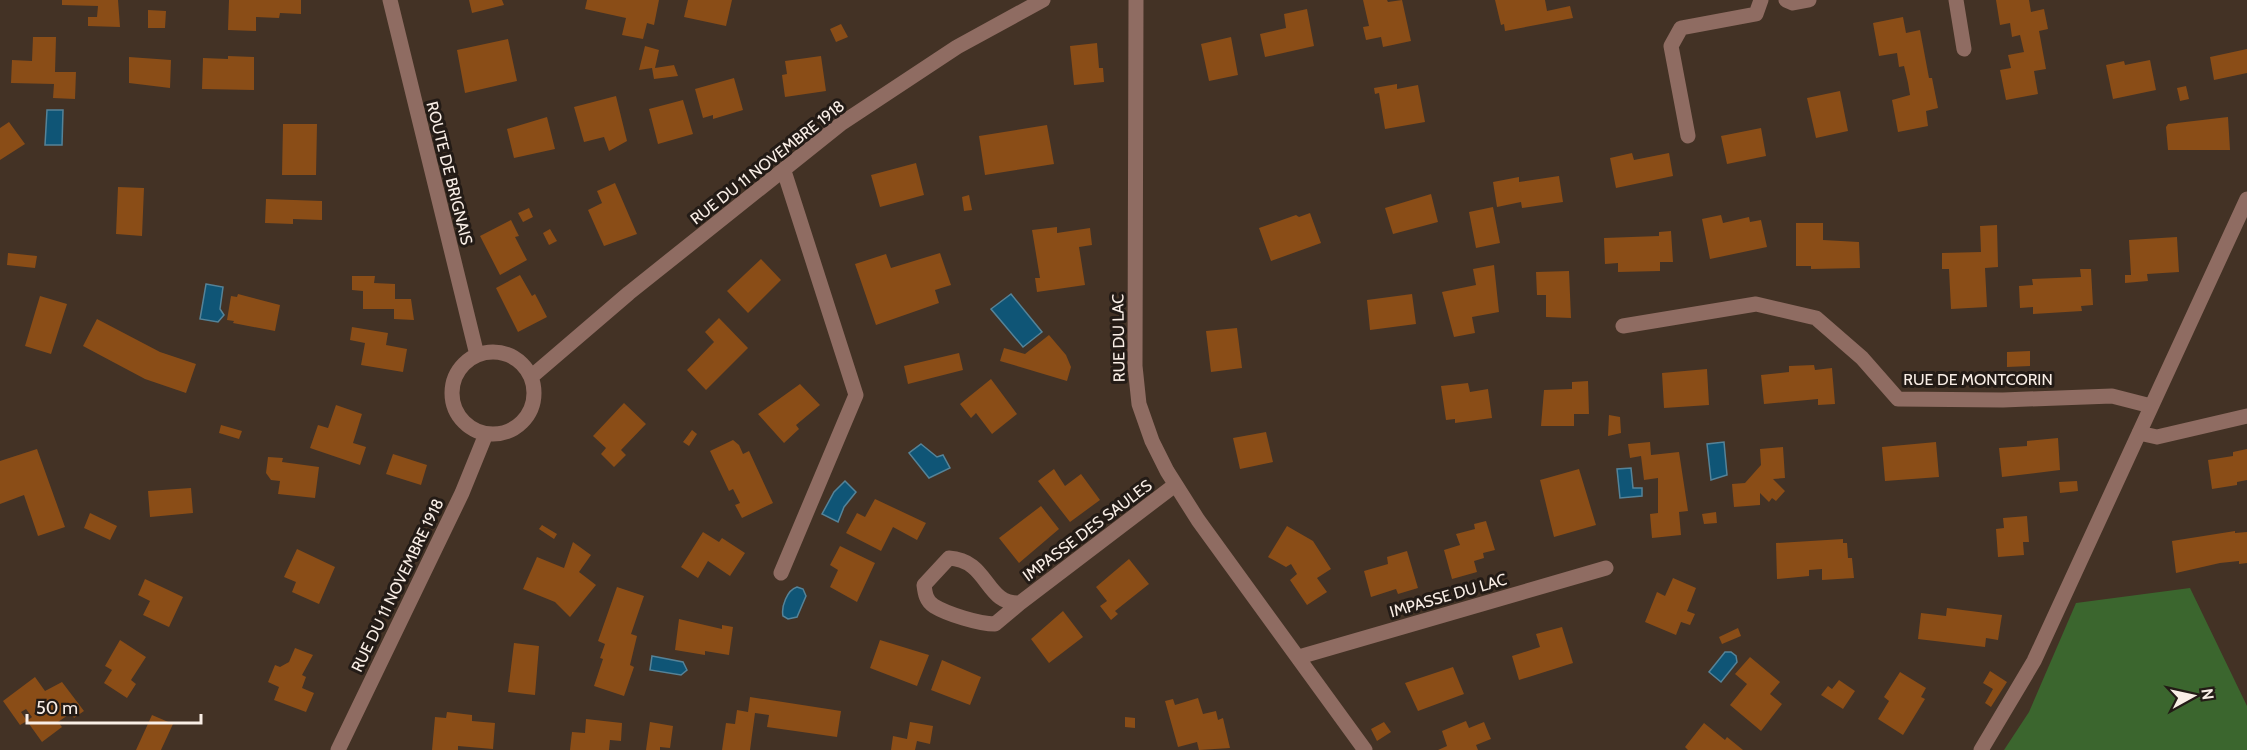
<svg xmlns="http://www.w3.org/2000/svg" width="2247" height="750" font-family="Cabin,sans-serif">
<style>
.green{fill:#3b662e}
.water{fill:#0f5576;stroke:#558398;stroke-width:1.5}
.building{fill:#8a4d17}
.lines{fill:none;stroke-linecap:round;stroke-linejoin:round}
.minor{stroke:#8f6c62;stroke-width:15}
.labels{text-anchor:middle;stroke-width:6;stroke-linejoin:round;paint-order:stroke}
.street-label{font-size:16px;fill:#f9eee6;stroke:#231b16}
</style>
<rect width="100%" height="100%" fill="#433225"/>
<path class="green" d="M2190,588L2247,706V750H2004L2029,712L2076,603Z"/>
<path class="water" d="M47,110H63L62,145H45Z
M206,284L223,287L220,309L224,315L218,322L200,319Z
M1011,294L1042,332L1023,347L991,309Z
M1724,442L1727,475L1711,480L1707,444Z
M921,444L937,457L943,455L950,468L929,478L909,453Z
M1631,468L1633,488H1642V496L1620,498L1617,469Z
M845,481L856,492L844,507L838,522L822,514L834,492Z
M797,587L803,589L806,596L797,617L788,619L783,616C781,607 787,590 797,587Z
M1725,652H1731L1736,656L1737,662L1721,682L1709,672Z
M652,656L683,662L687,670L681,675L650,670Z"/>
<path class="building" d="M62,0H118L120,27L88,26V17H97L98,6L62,5Z
M229,0H301V14L280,13L279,18L256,17V31L228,30Z
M469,0H502L504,5L472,13Z
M587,0H659L654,25L647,23L643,39L622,35L626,18L585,9Z
M688,0H732L726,26L684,17Z
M1363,0H1387L1388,2L1402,0L1411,41L1383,47L1381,37L1366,40L1363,27L1369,26Z
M1495,0H1545L1547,11L1570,6L1573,18L1505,31L1504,24L1501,25Z
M1996,0H2029L2031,12L2044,9L2048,29L2039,31L2046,69L2034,71L2038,94L2006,100L2000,70L2011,68L2008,55L2024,52L2020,35L2012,37L2010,23L2000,25Z
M1307,9L1314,46L1265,57L1260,34L1286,28L1284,14Z
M148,10L166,11L165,28H148Z
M1903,17L1906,33L1920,30L1929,78H1932L1938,108L1926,111L1928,126L1898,132L1892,100L1910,95L1908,83L1904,66L1899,67L1897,53L1879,56L1873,23Z
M841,24L848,37L836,42L830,29Z
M33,37H56L55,72H76L75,99L53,98L54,84L11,83L12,60L32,61Z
M1231,37L1238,75L1209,81L1201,44Z
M508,39L517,81L465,93L457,50Z
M1097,43L1099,68H1103L1104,82L1074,85L1070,46Z
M645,46L659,50L655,68L674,65L678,76L654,79L652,68L639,70Z
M2247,49V73L2214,80L2210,57Z
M228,56L254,57V90L202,89L203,58L228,59Z
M821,56L826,91L785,97L782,75L787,74L785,61Z
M129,57L171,60L170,88L129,83Z
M2150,60L2156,90L2113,99L2106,65L2124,61L2125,65Z
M734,78L743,110L713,119V115L703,118L695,89Z
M1397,84V89L1418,85L1425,122L1385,129L1379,93L1375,94L1374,88Z
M2186,86L2189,99L2180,101L2177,88Z
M1840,91L1848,131L1816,138L1807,98Z
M616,96L627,141L609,151L604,137L584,142L574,107Z
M683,100L693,134L658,144L649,109Z
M547,117L555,149L514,158L507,129Z
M2228,117L2230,150H2168L2166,127L2168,124Z
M9,122L25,144L0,160V128Z
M283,124H317L316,175H282Z
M1047,125L1054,164L985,175L979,136Z
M1761,128L1766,156L1727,164L1721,136Z
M1632,153L1634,160L1669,153L1673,176L1616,188L1610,158Z
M916,163L924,195L880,207L871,175Z
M1559,176L1563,202L1522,208L1521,202L1497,207L1493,182L1519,177V182Z
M615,183L637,234L604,246L588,210L602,203L597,191Z
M118,187L144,188L142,236L116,234Z
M1431,194L1438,222L1393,234L1385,208Z
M969,195L972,210L964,211L962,197Z
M266,199L322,201V220L293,219V224L265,223Z
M1493,207L1500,243L1476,248L1469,212Z
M529,208L533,217L523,222L518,213Z
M1310,213L1321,243L1271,261L1259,228L1296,215L1299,217Z
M1721,215L1723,223L1749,217L1750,222L1761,220L1767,247L1710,259L1702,219Z
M511,220L519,236L515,237L527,260L500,275L480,236Z
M1796,223H1823V240L1859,242L1860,268L1811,269V266H1796Z
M1997,225L1998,267L1985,268L1987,307L1951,309L1949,269H1942V253L1981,252L1980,226Z
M1057,227V233L1090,228L1092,245L1079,247L1085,285L1037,292L1035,278H1040L1032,230Z
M550,229L557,241L549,245L543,233Z
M1671,231L1673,262H1660V271L1618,272V263L1605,264L1604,238L1659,236V232Z
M2177,237L2179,272L2147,274L2148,281L2125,283V275H2131L2129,240Z
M8,253L37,256L35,268L7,265Z
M940,253L951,285L935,290L939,303L876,325L855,264L886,254L891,268Z
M761,259L781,280L748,313L727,291Z
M1494,265L1499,312L1472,317L1475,333L1454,337L1442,292L1476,285L1473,269Z
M2080,269H2091L2093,305L2081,306L2082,311L2033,314V307L2020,308L2019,286L2033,285L2032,279L2081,277Z
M1569,271L1571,318L1546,317V295H1537L1536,272Z
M520,275L532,296L535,294L547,317L518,332L496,288Z
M352,276H375L374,283L395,284V299H411L414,320L394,319V309H363V291L352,290Z
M238,294L280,305L275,331L233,323L234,321L227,320L231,296L237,297Z
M1412,294L1416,324L1370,330L1367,300Z
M40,296L67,304L51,354L25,346Z
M719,318L748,348L706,390L687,370L714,342L705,332Z
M97,319L160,352L196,364L186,393L145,379L83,346Z
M352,327L388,333L386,345L407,349L403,372L361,365L365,343L350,340Z
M1237,328L1242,368L1211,372L1206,331Z
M1049,335L1066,355L1071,367L1067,381L1000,361L1004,348L1025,354Z
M2030,351V366L2007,367V352Z
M959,353L963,370L908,384L904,366Z
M1814,365L1815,370L1832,368L1835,404L1818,405V399L1764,404L1761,375L1789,372V366Z
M1707,369L1709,405L1664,408L1662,373Z
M991,379L1017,414L992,434L976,413L971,418L960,404Z
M1588,381L1589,414H1574V426H1541L1544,390L1572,389V382Z
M1468,383L1470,392L1488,389L1492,418L1455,423V419L1446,420L1441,386Z
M800,384L820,405L796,425L799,429L784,443L758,414Z
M624,403L646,424L621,450L626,455L614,467L601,454L606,448L593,436Z
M336,405L362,414L353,443L366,447L360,465L310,448L318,425L328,428Z
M1609,415L1620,417L1621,433L1608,436Z
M221,425L242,431L239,439L219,433Z
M692,430L697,434L689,446L683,442Z
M1266,432L1273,462L1240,469L1233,438Z
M2058,438L2060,470L2002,477L1999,448L2027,446V441Z
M733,440L739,445L743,454L749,451L773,503L742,518L735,505L740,503L733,489L729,491L710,451Z
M1650,442L1651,455L1679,452L1688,511L1679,512L1681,535L1652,538L1650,514L1658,513V478L1644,480L1641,456L1630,458L1628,444Z
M1936,442L1939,477L1885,481L1882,447Z
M1783,447L1785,478L1773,479L1785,491L1776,501L1772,498L1769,502L1760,493V505L1734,507L1732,484L1745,483L1761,465L1760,449Z
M37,449L65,527L38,536L24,495L0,504V461Z
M2247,449V480L2237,482V485L2212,489L2208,460L2233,456V452Z
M393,454L427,465L421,485L386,474Z
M268,457L283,458L282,462L319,467L315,498L278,494L280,481L271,480L266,473Z
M1054,469L1065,486L1081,474L1100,500L1070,522L1038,481Z
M1579,469L1596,525L1554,537L1540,480Z
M2077,481L2078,491L2060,493L2059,482Z
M191,488L193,513L150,517L148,491Z
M875,499L926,523L917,540L893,527L881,551L846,533L857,513L865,517Z
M1041,506L1059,529L1019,563L999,538Z
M1716,512L1717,523L1704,524L1702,514Z
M90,513L117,526L110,540L84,528Z
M2027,516L2029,542H2023L2024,555L1998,557L1996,529L2004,528L2003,518Z
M1486,521L1495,550L1483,553L1484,558L1474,561L1477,572L1452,579L1444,550L1460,545L1456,534L1475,529L1474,524Z
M542,525L557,534L554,539L539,529Z
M1287,526L1313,541L1331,569L1317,578L1327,592L1307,605L1290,580L1297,574L1291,564L1286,567L1268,557Z
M2235,531V533L2247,532V563L2239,564V561L2220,563L2176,573L2172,541Z
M703,532L719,542L722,538L745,553L730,576L708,561L698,578L681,567Z
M1843,539V543H1847L1848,558H1852L1854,578L1822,580V569L1809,570V576L1777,579L1776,543Z
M573,542L591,555L579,572L596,585L570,617L555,602L523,589L537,557L564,568Z
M840,546L875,563L857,602L830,587L838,570L830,565Z
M297,549L335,567L319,604L292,592L296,582L284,577Z
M1407,551L1418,588L1398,594L1396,589L1371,597L1364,571L1388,564L1387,557Z
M1129,559L1149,584L1115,611L1118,614L1111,620L1100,606L1107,601L1096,587Z
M1673,578L1696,588L1687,611L1695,614L1690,625L1681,622L1676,635L1645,622L1657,592L1665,596Z
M145,579L183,597L169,627L143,615L150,601L138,595Z
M617,587L644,596L631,634L637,636L630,665L634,667L624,696L594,686L603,659L600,658L605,644L598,641Z
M1947,608L2002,615L1998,640L1986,638L1985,647L1918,639L1921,613L1946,616Z
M1063,611L1083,637L1049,663L1031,639Z
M679,619L722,629V625L733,627L729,655L705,651V655L675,650Z
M1562,627L1573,663L1519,680L1512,656L1540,647L1536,634Z
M1738,628L1741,636L1722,644L1719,637Z
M120,640L146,657L131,680L136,684L127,698L104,683L112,670L105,666Z
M880,640L929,655L917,686L870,668Z
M514,643L539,646L535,695L508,692Z
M295,648L313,655L302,675L306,677L302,688L314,693L306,712L274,700L279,687L268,682L275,665L280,667L289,662Z
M1750,657L1780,682L1770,694L1782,704L1761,731L1730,705L1747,684L1735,674Z
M942,660L981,677L970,705L931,690Z
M1453,667L1464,694L1418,711L1405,683Z
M1990,671L2007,682L1991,707L1985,703L1993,689L1983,683Z
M1900,672L1926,688L1921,697L1925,699L1903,735L1878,719L1889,701L1884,697Z
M35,677L45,691L62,682L84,711L74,718L71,713L58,722L62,727L42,742L27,721L32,717L26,709L21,712L27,721L20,725L3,701Z
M1839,680L1855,691L1843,709L1821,695L1828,686L1832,689Z
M750,697L841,711L837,737L767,727L769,715L755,713L750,750H722L726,723L735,724L737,710L748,712Z
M1198,698L1203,714L1216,711L1218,720L1223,718L1230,748L1199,750L1197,742L1178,747L1165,701L1173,699L1175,705Z
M447,712L472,715V721L495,723L493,749L458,746V750H432L435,717L446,718Z
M152,715L173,724L161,750H136Z
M1125,717L1135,718V728L1125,727Z
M586,719L622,723L621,741L610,740L609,750H570L572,732L585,733Z
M1466,721L1469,728L1484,722L1491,739L1476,745L1478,750H1438L1447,746L1442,731Z
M650,722L673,726L670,748L660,747V750H646Z
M910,722L933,726L930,744L917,741L915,750H891L893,736L907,739Z
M1384,722L1391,732L1377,741L1371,729Z
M1704,723L1725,740L1727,737L1743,750H1688L1685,747Z"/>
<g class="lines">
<path class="minor" d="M390,0L477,355
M1136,0L1135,366L1139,404L1152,441L1167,471L1198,520L1365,750
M1786,0L1793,3L1809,0
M1956,0L1964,49
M1688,136L1671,46L1681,28L1756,14L1761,0
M1623,326L1756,304L1816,318L1862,358L1898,399L2003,400L2112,396L2151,406
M452 393a41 41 0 1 1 82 0a41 41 0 1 1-82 0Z
M531,377L629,293L842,123L957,47L1043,0
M2139,433L2157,437L2247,416
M781,573L856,395L784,171
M1020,603L995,624C979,624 947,614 934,606C926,601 925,593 924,585L949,558C989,560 985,605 1020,603L1175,485
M1299,657L1606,568
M338,750L462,493L486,434
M1981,750L2034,661L2247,199"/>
</g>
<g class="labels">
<g class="street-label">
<text transform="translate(767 162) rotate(-38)" y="6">RUE DU 11 NOVEMBRE 1918</text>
<text transform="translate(450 173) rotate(76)" y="6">ROUTE DE BRIGNAIS</text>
<text transform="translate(1118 338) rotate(-91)" y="6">RUE DU LAC</text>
<text x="1978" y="385">RUE DE MONTCORIN</text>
<text transform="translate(1087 530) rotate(-37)" y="6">IMPASSE DES SAULES</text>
<text transform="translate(397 585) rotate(-64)" y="6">RUE DU 11 NOVEMBRE 1918</text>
<text transform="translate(1448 595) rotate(-16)" y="6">IMPASSE DU LAC</text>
</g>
</g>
<g transform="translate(2193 696) rotate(82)" stroke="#231b16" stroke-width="4.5" paint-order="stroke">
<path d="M0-4.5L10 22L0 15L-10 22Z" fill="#f9eee6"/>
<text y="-9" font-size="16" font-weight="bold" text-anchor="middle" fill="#f9eee6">N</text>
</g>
<path d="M27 714v9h174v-9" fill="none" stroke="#f9eee6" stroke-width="3"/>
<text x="36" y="714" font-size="18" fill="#f9eee6" stroke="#231b16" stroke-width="4.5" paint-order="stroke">50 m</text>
</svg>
